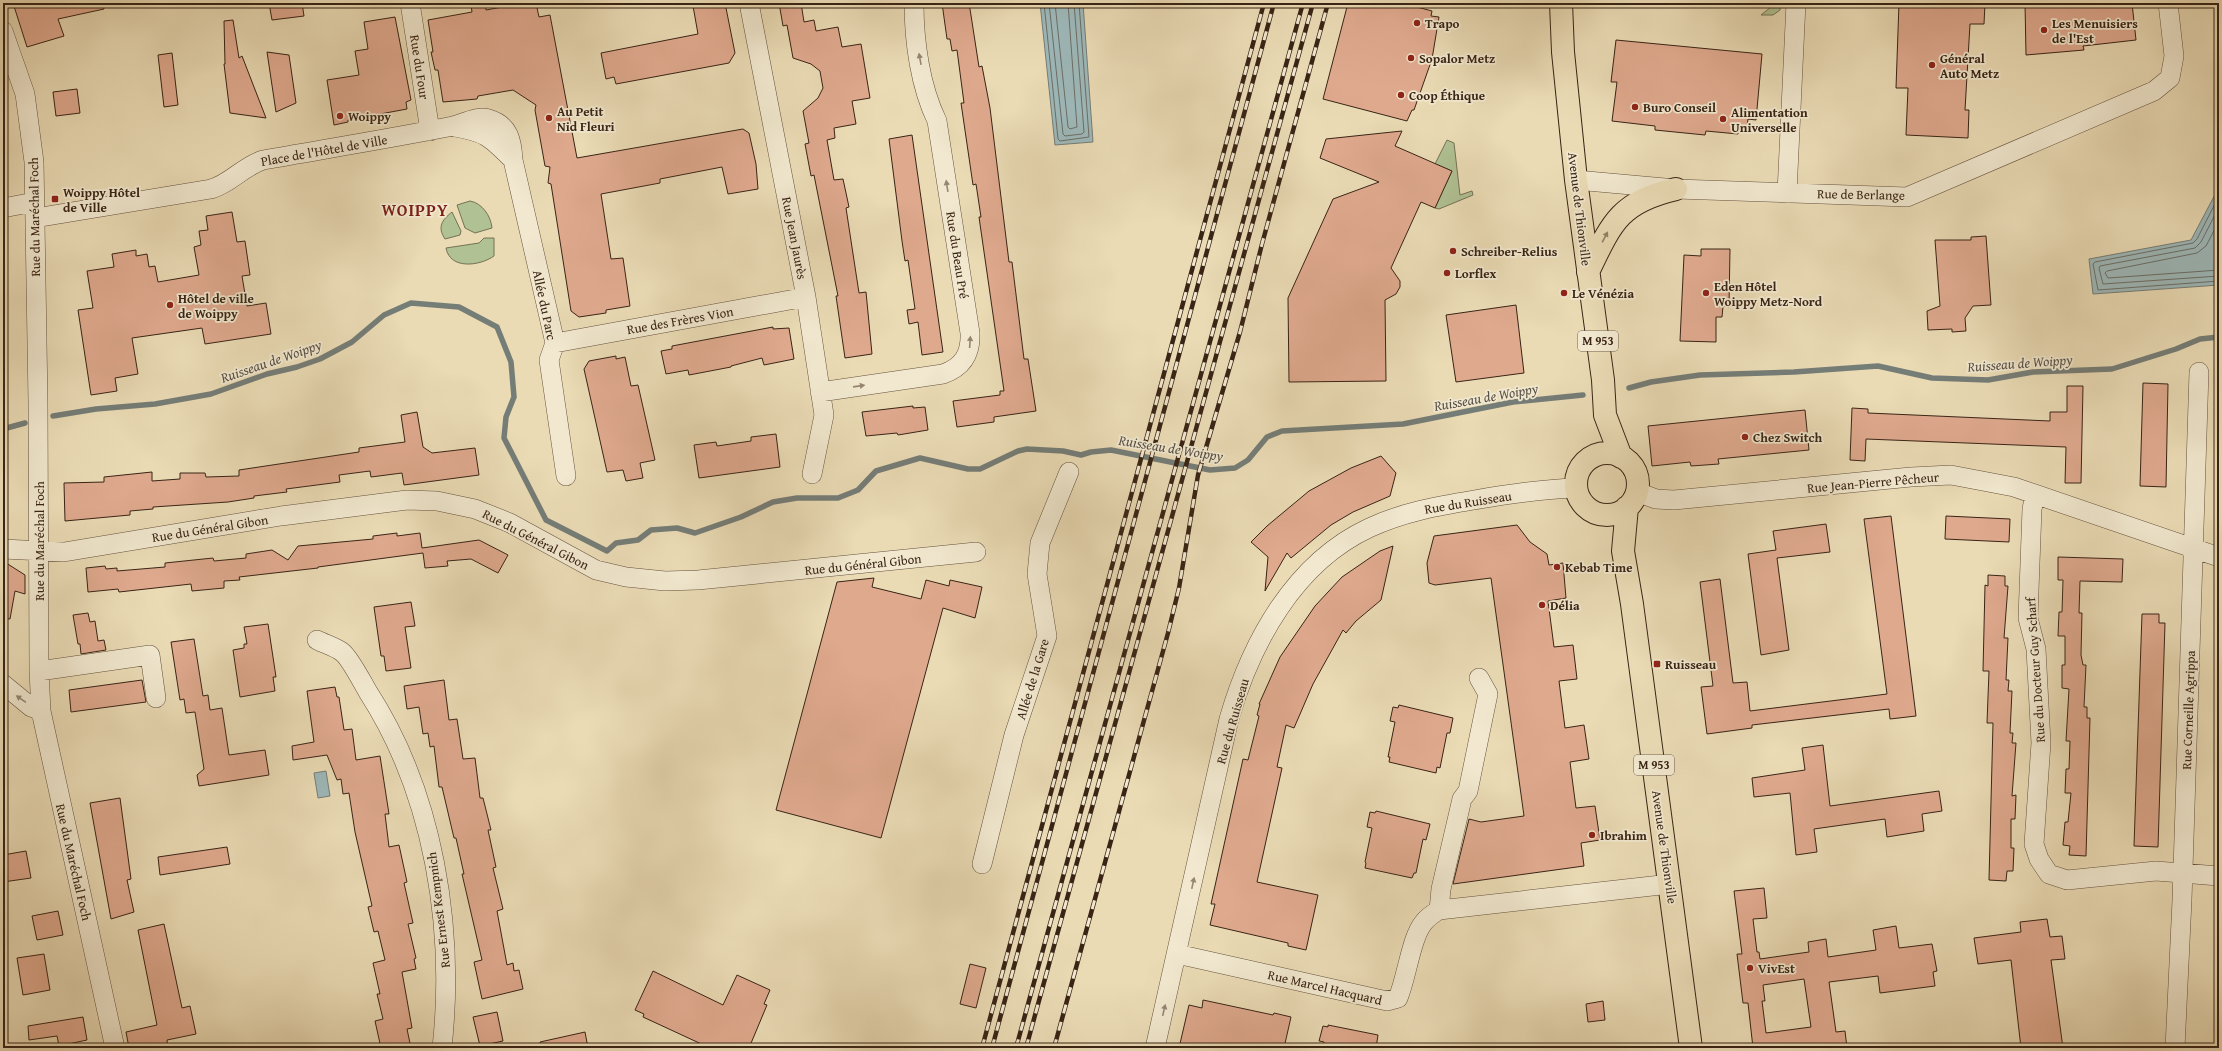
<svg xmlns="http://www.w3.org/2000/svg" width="2222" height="1051" font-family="'Gentium Book Plus',serif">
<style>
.green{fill:#b0c193;stroke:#747254}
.water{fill:#9db8b9;stroke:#757d77}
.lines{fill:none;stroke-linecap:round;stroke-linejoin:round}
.shore{stroke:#6b6e67;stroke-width:1}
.stream{stroke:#757d77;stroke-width:5.5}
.building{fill:#dfa98e;stroke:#392415;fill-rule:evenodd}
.street-casing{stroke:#65523d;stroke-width:20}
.primary-casing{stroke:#392415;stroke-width:24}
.street{stroke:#f1e8cf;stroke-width:19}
.primary{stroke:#eadbb5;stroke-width:22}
.rail-casing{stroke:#392415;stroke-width:4.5}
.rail{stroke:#f1e8cf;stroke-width:3;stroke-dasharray:9;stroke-linecap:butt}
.oneway{fill:#958672}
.oneway2{fill:#928065}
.poi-dot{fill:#8f2418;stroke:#f1e8cf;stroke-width:1.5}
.labels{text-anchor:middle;stroke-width:3.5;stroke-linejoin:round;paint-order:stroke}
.shield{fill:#f1e8cf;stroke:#705f4d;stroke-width:1}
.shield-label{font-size:12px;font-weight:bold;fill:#392415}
.poi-label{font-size:13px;font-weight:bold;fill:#392415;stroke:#f1e8cf;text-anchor:start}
.street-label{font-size:13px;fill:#392415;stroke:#f1e8cf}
.water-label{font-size:14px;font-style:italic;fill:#575046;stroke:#f1e8cf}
.district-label{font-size:17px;font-weight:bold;letter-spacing:1px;fill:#7a1f14;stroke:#f1e8cf}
</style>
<rect width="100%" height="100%" fill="#eadbb5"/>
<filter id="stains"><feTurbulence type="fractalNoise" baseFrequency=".005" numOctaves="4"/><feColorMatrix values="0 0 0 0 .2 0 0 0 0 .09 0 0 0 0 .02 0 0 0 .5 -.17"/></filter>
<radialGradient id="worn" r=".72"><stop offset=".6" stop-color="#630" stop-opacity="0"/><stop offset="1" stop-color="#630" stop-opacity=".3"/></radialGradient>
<path class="green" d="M1771,3H1780V10L1773,15H1761L1771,7Z
M1447,140L1454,143L1460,195L1472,191L1473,195L1439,209L1435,208L1452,171L1435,164Z
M470,201C482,203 491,216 492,228L475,233L465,228L457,205Z
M452,212L461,231L460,235L445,239C437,227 442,220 452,212Z
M484,238H494V256C480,266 450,270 446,248L479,243Z"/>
<path class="water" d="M1040,3H1083L1093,142L1055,145Z
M2219,187V285L2093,294L2089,259L2191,240Z
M326,771L330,796L318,798L314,773Z"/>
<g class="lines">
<path class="shore" d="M1044,3L1058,139L1060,141L1089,137L1079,3
M1049,3L1063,134L1065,136L1082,134L1084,132L1074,3
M1055,3L1068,127L1070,129L1077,127L1068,3
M2219,196L2197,239L2193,243L2095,262L2093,264L2098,290L2219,281
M2219,207L2201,242L2195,248L2100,266L2099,268L2103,284L2219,276
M2219,221L2206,246L2197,253L2107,271L2105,273L2108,278L2219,270"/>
<path class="stream" d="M1629,388L1651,382L1700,375L1794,372L1878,366L1932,378L1988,380L2033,372L2112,369L2176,349L2200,339L2219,337
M53,416L96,409L155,404L211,394L267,374L297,367L320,359L352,342L384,315L411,303L459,307L497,327L511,362L514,397L506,417L504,438L546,520L607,551L616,543L638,540L651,530L677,528L695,533L741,517L773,502L797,498H838L858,490L876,471L920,458L968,469H980L1018,451L1027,449L1063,451L1081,455L1091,452L1111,450L1210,470L1235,468L1248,460L1267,437L1282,431L1403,424L1513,402L1583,395
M3,429L25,423"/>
</g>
<path class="building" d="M13,3H103L104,9L58,19L64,36L27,47Z
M269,3H302L304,16L272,20Z
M485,3L486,10L523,3H536L539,17L550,15L577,158L743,129L749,133L756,164L758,189L728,194L722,167L660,179V183L601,194L611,259L623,258L630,306L606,310V313L579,317L571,311L551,184L548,183L550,167L545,166L535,110L536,105L513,90L478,96L477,99L443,102L438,70H435L431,52H433L428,20L472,12L471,5Z
M710,3H725L735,53L729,63L616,84L614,77L606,79L601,53L698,34L693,6Z
M779,3H801L804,22L814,20L816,31L838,27L842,47L861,44L870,98L852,101L856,124L834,128L835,138L827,140L834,180L843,179L849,207L846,208L859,293L866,292L872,354L845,358L836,296H838L814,175L811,176L805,144L809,143L803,111L818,98L823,88L821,77L820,71L811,64L793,58L787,25L783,26Z
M942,3H968L970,9L979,67L982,66L990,108L1009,262H1012L1024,359H1028L1036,411L994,417V422L957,427L953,401L1000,395V391H1004L979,217H981L976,184L973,185L961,103H964L957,50L952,51L950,39H947Z
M1348,3H1402L1432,11L1431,16L1439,17L1432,59L1414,110H1412L1407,121L1323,99Z
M1899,3H1985L1984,24H1970L1965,110H1969L1968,138L1906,135L1908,88H1896Z
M2025,3H2132L2136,40L2083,46L2084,50L2026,55Z
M395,17L411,100L406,102L407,109L348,120V122L334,125L327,80L359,75L355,51L368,49L364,22Z
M233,20L239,58L242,56L266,118L230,113L224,64H225L224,21Z
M1616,40L1762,54L1756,120L1748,119L1747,127L1739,126L1738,134L1706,131L1705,135L1655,130V126L1612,121L1617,82H1611Z
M267,52L289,55L296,103L276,112Z
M172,53L178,105L164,107L158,55Z
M77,89L80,113L56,116L53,92Z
M1402,131L1395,146L1452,171L1435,208L1421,202L1391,268L1400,281V287L1396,294L1385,300L1386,381L1289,382L1288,298L1333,199L1379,182L1320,158L1326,139Z
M912,135L943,352L922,355L918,322L909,324L907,310L915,309L908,260L905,261L902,241L889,139Z
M232,212L237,242L245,241L250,275L242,276L247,306L266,303L271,334L205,344L202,328L132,338L138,374L115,378L117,391L91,395L78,310L93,308L87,271L114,267L112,254L136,250V256L147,254L149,267L155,266L158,282L199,275L194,247L201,245L199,231L208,230L206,216Z
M1986,236L1991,305L1973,306L1965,318L1966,331L1952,332V329L1928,330L1927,311L1940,306L1935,240H1971V237Z
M1701,249H1730L1729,307L1723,306L1722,317H1716V342L1680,341L1684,255L1701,256Z
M1516,305L1524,373L1456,382L1446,315Z
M773,327V329L789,328L794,359L764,365L762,358L731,366V367L689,375L688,370L666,374L661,351L672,349V346Z
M616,356V359L625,357L631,386L638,385L655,460L640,463L643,478L626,481L623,470L607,472L584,369L589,361Z
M2143,383L2168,384L2166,487L2140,486Z
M2067,386H2083L2081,483H2065L2066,447L1866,439L1865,461L1850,460L1852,408L1868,409V413L2050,421V412H2067Z
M913,406V408L925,407L928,430L898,435L897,433L866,436L862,412Z
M1805,410L1809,450L1718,459L1719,464L1691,466L1690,462L1652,466L1648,426Z
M417,412L423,447L432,453L475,448L479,475L404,485L402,473L371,477L370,471L339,475L340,482L286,489L287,492L254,496V498L228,502L153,507V509L130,511V515L65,521L64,483L104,482V477L152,472V481L180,479V473H205L206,477L239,476V470L359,452V448L405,442L401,415Z
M776,434L780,467L699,478L694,445L716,442L717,446L751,441V437Z
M1381,456L1396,473L1390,496L1353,512L1331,525L1291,558L1287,553L1265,591L1268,557L1251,542L1267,526L1309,491L1351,468Z
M1891,516L1916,716L1890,719L1889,709L1752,725V728L1707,734L1701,687L1713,686L1700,582L1720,579L1733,683L1747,682L1750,711L1887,694L1864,519Z
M1946,516L2010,519L2009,542L1945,539Z
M1826,524L1830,552L1777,558L1789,650L1761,655L1748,554L1776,550L1773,531Z
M1517,525L1530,542L1547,554L1549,565L1563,563L1566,598L1548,601L1554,647L1573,645L1577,679L1559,681L1565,728L1584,725L1589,759L1570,762L1576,808L1595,806L1600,840L1581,843L1584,866L1453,884L1469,819L1481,822L1524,816L1491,578L1435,585L1429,583L1427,563L1434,536Z
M397,533V536L420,533L422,548L479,540L508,555L498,573L471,559L447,561L448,566L425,568L423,553L318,567V568L239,577L240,580L224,581V588L192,591L191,584L119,592L118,589L88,592L86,568L105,566L106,569L117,568V571L165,567V563L213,558L214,561L246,558V554L272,550L288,560L298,546L373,539V536Z
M1393,546L1381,600L1356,621L1346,633L1343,630L1313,684L1294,728L1286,725L1277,767L1282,768L1257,882L1318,895L1306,950L1288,946V943L1210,925L1215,904H1211L1243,759L1248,760L1259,716L1257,715L1260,704H1259L1280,657L1315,606L1342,577L1380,551Z
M2058,557L2123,559L2122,582L2080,581L2079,613H2082L2081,655L2083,665H2086L2084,707H2087V718H2090L2086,856L2069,855L2070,846L2063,845L2065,822H2068L2071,793H2065L2066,769H2069L2070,741H2066L2069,689L2062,688V665H2065V636H2058L2059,612H2062L2063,580H2058Z
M3,561L25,575V594L15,591L10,619L3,618Z
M1988,575L2005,576V586H2008L2004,638H2008L2006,680H2009L2008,691H2012L2010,733H2013L2012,743H2016L2012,796L2016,795L2015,819H2011V848H2014L2013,871H2007L2006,881L1989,880L1993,723H1987L1989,671H1983L1985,585L1988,586Z
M874,578L872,587L921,599L926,580L949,586L950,580L982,587L975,618L943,608L881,838L776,810L837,582Z
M411,602L415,626L405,627L411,668L386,671L384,656H381L374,607Z
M88,613L90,622L95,621L98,641L104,640L106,650L81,654L80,644H78L73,615Z
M2142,614H2159V623H2165L2158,847L2134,846Z
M268,624L276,677H273L275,691L240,697L233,650L244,648V644H247L244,627Z
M194,639L203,696L208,695L210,710L222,708L229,755L265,750L269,775L199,786L197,775L204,769L195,712L186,713L184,699L180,700L171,642Z
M142,680L146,702L71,712L69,690Z
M444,680L449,720L457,719L463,759L475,758L480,798H483L491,830H488L496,867L493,868L503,909L497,911L507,965L513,963L514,971L519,970L523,989L482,999L474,962L482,960L462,874H464L456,838H454L442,787H439L434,746L430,747L428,733L423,734L419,707L407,709L404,686Z
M335,687L337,697H339L344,730L352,729L356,760L380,756L389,814H385L389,847L399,845L407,882L404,883L413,923L408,924L416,958L414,959L416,969L402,972L412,1028L407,1029L411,1048H381L375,1021L383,1019L377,994H380L373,963L385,960L378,931L374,932L368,907L372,906L355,832L349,793L343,794L341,779L337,780L327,755L293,760L292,746L314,742L307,691Z
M1399,705L1453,718L1450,733H1447L1440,768L1437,767L1436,773L1389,762L1390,757H1388L1395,722L1390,721L1393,707L1398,708Z
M1823,745L1830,806L1939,791L1942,811L1922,814L1924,831L1887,837L1885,819L1814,829L1817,852L1796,855L1790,793L1754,797L1752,778L1805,770L1802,748Z
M120,798L131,879L127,880L134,912L111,919L90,803Z
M1376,811L1430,824L1426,840L1423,839L1416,873H1414L1412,878L1365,868L1366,863L1365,862L1372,828L1367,827L1370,812L1375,813Z
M227,847L230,864L160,875L158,857Z
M26,851L31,878L3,882V855Z
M1764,888L1767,918L1753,919L1757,952H1759L1760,959L1809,952L1808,942L1826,939L1828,957L1876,950L1873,930L1896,926L1899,948L1932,944L1937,971L1933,972L1935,986L1880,993L1878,976L1829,982L1836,1032L1845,1031L1847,1048H1753L1748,1003H1743L1737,954H1742L1734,891ZM1804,979L1811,1027L1766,1033L1762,1001H1765L1763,985Z
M58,911L63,935L37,940L32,916Z
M2047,919L2050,937L2062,936L2065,959L2051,960L2063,1048H2021L2011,960L1978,964L1974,938L2021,932L2020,922Z
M164,924L182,1008L190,1006L196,1034L167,1040L168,1048H129L126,1032L157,1025L138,930Z
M44,954L50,990L23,995L17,958Z
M970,964L986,968L976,1008L960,1004Z
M653,971L723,1005L737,975L770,990L764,1004L767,1005L749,1048H710L643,1017L644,1014L635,1010Z
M1203,1000L1273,1015L1274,1013L1291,1017L1284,1048H1179L1189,1005L1202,1008Z
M1603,1001L1605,1020L1588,1022L1586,1004Z
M497,1012L503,1041L480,1046L473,1017Z
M83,1017L87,1040L59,1046L57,1036L29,1040L28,1026Z
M1328,1025L1378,1035L1376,1048H1323L1324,1042L1319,1041L1323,1026L1328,1027Z
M585,1032L588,1048H541L540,1042Z"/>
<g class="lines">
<g class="street-casing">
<path id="street" d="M410,3L430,131
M749,3L806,297L824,415L812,474
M3,31L25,94L34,162L38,402L39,671L41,711L115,1048
M455,127C486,132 491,138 513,160
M1576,180L1676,189L1907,197L2154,91L2170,78L2174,56L2168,3
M1787,193L1796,3
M3,208L34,202
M35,218L211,189C230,184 242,167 263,160C325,149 387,139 448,127C461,125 476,115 489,119C509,125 512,141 513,160L555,343L549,360L566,476
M555,343L806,297
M820,392L943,374C963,367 971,354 970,333L937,121C920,86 914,41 914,3
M1637,492L1656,499L1674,500L1911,477L1951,475L2014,487L2219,557
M2035,495L2032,509L2028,618L2036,649L2041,743L2034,844L2039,859L2049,874L2067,880L2156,871L2219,876
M3,549L64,552L281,516L407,500L437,501L475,509L510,523L596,570L626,577L665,581L698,580L976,552
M317,640C325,644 335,647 342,652C350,658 362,682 368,692C434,794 455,928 442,1048
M39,671L150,655L156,698
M3,684L31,707L41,711
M982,864L1014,735L1047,636L1037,574L1040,543L1069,472
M1439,910L1441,889L1462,799L1468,791L1488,694L1479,678
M1177,954L1387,1001L1398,998C1407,977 1411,937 1424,922C1428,917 1434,913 1439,910L1670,884
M1155,1048L1229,719C1251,643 1294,563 1369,528C1403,512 1438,506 1474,500C1508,494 1542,489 1576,488
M2175,1048L2182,900L2199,372"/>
</g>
<g class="primary-casing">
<path id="primary" d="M1561,3L1563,52L1576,180L1603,380L1605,415L1621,457
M1588,272C1612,222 1620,202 1676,189
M1576 484a31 31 0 1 1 62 0a31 31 0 1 1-62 0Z
M1627,507L1623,551L1632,604L1691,1048"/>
</g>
<use href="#street" class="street"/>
<use href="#primary" class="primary"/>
<g class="rail-casing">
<path id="rail" d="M982,1048L1264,3
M992,1048L1274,3
M1016,1048L1303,3
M1026,1048L1313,3
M1054,1048L1168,633L1179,588L1198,475L1240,332L1262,244L1328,3"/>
</g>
<use href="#rail" class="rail"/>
</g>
<defs><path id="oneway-solid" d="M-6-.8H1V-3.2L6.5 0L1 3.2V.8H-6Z"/></defs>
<g class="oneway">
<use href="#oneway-solid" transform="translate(920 59) rotate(-100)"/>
<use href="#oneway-solid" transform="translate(947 186) rotate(-99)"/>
<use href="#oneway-solid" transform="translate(970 342) rotate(-86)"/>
<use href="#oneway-solid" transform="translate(859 386) rotate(-8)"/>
<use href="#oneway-solid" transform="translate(21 699) rotate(-145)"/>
<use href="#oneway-solid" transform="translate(1193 883) rotate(-78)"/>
<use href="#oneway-solid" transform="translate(1164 1010) rotate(-77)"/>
</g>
<use class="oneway2" href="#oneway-solid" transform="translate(1605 237) rotate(-62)"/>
<g class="poi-dot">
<circle cx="1417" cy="23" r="4"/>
<circle cx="2044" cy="30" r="4"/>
<circle cx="1411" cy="58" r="4"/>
<circle cx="1932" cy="65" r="4"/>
<circle cx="1401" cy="95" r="4"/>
<circle cx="1635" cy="107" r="4"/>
<circle cx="340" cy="116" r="4"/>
<circle cx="549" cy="118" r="4"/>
<circle cx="1723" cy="119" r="4"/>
<rect x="51" y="195" width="8" height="8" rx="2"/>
<circle cx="1453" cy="251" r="4"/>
<circle cx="1447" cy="273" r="4"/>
<circle cx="1564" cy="293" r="4"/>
<circle cx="1706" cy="293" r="4"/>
<circle cx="170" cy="305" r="4"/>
<circle cx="1745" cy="437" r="4"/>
<circle cx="1557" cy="567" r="4"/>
<circle cx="1542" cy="605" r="4"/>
<rect x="1653" y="660" width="8" height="8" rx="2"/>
<circle cx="1592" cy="835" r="4"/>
<circle cx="1750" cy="968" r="4"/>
</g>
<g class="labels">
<g class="shield">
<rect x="1578" y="331" width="40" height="20" rx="3"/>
<rect x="1634" y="755" width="40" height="20" rx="3"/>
</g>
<g class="shield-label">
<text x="1598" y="345">M 953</text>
<text x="1654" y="769">M 953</text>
</g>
<g class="poi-label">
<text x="1425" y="28">Trapo</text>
<text x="2052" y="28">Les Menuisiers<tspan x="2052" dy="15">de l'Est</tspan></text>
<text x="1419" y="63">Sopalor Metz</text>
<text x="1940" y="63">Général<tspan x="1940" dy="15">Auto Metz</tspan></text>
<text x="1409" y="100">Coop Éthique</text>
<text x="1643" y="112">Buro Conseil</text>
<text x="557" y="116">Au Petit<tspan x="557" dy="15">Nid Fleuri</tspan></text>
<text x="1731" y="117">Alimentation<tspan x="1731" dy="15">Universelle</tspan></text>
<text x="348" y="121">Woippy</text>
<text x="63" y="197">Woippy Hôtel<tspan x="63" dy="15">de Ville</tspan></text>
<text x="1461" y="256">Schreiber-Relius</text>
<text x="1455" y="278">Lorflex</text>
<text x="1714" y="291">Eden Hôtel<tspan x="1714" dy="15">Woippy Metz-Nord</tspan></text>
<text x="1572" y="298">Le Vénézia</text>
<text x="178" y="303">Hôtel de ville<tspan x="178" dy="15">de Woippy</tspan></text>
<text x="1753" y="442">Chez Switch</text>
<text x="1565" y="572">Kebab Time</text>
<text x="1550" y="610">Délia</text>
<text x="1665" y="669">Ruisseau</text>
<text x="1600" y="840">Ibrahim</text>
<text x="1758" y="973">VivEst</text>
</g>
<g class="street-label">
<text transform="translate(420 67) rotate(81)" y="5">Rue du Four</text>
<text transform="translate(324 150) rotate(-10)" y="5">Place de l'Hôtel de Ville</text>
<text transform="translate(1861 194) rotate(1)" y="5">Rue de Berlange</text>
<text transform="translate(1580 209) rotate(83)" y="5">Avenue de Thionville</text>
<text transform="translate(34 217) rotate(-91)" y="5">Rue du Maréchal Foch</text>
<text transform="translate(795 238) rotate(79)" y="5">Rue Jean Jaurès</text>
<text transform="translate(958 255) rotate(81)" y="5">Rue du Beau Pré</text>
<text transform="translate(545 305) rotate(78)" y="5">Allée du Parc</text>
<text transform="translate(680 320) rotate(-10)" y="5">Rue des Frères Vion</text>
<text transform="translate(1873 482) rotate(-5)" y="5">Rue Jean-Pierre Pêcheur</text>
<text transform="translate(1468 502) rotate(-9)" y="5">Rue du Ruisseau</text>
<text transform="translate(210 528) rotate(-9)" y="5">Rue du Général Gibon</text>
<text transform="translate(536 539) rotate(27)" y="5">Rue du Général Gibon</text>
<text transform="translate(39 541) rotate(-90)" y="5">Rue du Maréchal Foch</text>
<text transform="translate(863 564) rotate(-6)" y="5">Rue du Général Gibon</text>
<text transform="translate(2035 670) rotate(-94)" y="5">Rue du Docteur Guy Scharf</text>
<text transform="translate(1032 679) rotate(-73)" y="5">Allée de la Gare</text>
<text transform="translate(2188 710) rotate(-88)" y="5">Rue Corneille Agrippa</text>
<text transform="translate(1232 721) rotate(-74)" y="5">Rue du Ruisseau</text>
<text transform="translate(1665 847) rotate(82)" y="5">Avenue de Thionville</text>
<text transform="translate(74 862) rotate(77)" y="5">Rue du Maréchal Foch</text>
<text transform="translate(438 910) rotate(-97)" y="5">Rue Ernest Kempnich</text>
<text transform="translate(1325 987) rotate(13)" y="5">Rue Marcel Hacquard</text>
</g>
<g class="water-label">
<text transform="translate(271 361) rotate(-19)" y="5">Ruisseau de Woippy</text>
<text transform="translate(2020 363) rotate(-4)" y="5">Ruisseau de Woippy</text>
<text transform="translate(1486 397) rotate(-10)" y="5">Ruisseau de Woippy</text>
<text transform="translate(1171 448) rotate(9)" y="5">Ruisseau de Woippy</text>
</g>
<g class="district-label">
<text x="415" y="216">WOIPPY</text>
</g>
</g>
<rect width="2222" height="1051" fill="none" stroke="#eadbb5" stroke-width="16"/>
<rect x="4" y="4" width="2214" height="1043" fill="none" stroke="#392415" stroke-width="2"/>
<rect x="8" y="8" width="2206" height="1035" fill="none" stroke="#392415"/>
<rect width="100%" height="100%" filter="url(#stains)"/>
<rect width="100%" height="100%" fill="url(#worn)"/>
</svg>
